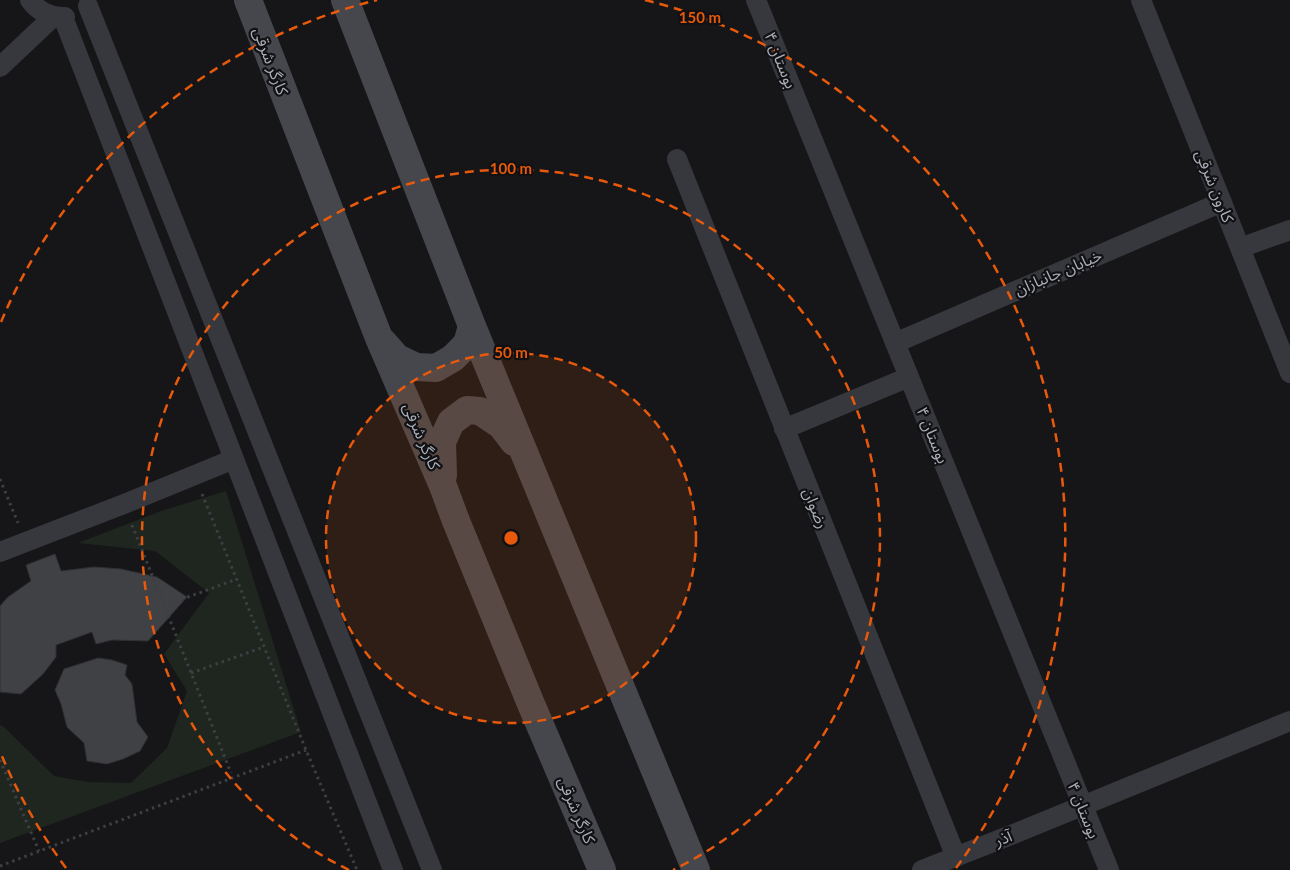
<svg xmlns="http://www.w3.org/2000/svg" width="1290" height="870" font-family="Lato,'Noto Sans Arabic',sans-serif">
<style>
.green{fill:#1e261f}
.building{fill:#404145;stroke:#303034}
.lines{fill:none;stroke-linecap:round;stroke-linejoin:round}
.path{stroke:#3d3f44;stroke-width:3;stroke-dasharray:2.5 4;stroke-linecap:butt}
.minor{stroke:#37383d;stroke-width:20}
.secondary{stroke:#45474d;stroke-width:28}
.ring{fill:none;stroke:#e8590c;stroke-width:2.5;stroke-dasharray:9 6}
.labels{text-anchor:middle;stroke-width:4.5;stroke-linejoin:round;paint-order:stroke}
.street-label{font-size:16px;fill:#a8adb8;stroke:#111113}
.centre{fill:#e8590c;stroke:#111113;stroke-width:2.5}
.ring-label{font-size:15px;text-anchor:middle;font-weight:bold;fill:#e8590c;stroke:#111113;stroke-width:4.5;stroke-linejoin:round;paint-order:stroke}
</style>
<rect width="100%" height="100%" fill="#161618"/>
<path class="green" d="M226,491L301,732L0,843V725L4,727L54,776L88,782L131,783L167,748L187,691L164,654L209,593L155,551L78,543L161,511Z"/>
<path class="building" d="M55,554L61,571L94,567L121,569L157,577L187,597L148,641L112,640L96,644L92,632L56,645V657L43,674L21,694L0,692V606L8,597L31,581L26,565Z
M98,658L112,660L127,665L125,675L132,684L137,722L148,737L140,751L123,759L107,764L87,761L84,743L67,727L61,704L55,690L64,669Z"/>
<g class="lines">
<path class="path" d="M0,479L18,523
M202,494L306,750L357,870
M132,525L231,773
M169,604L237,579
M191,673L264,647
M0,760L39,851
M0,866L306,750"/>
<path class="minor" d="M30,0C37,11 52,18 65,17
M756,0L1109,870
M1141,0L1290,373
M88,6L432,870
M63,17L393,870
M0,67L54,16
M677,159L956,857
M1240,248L1290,230
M895,343L1222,202
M784,429L909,377
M0,552L124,504L234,459
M922,870L1016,833L1290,721"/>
<path class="secondary" d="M248,0L379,338L443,486L456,521L531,704L602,870
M345,0L472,326L696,870
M383,342L397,358L416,367L436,368L453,358L467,344L472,326
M443,475L442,442L451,422L467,410L480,411L501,425L514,442"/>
</g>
<circle cx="511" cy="538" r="185" fill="#e8590c" fill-opacity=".12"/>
<g class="ring">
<circle cx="511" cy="538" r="185"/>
<path d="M349 870A369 369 0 1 1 673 870"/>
<path d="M66 868A554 554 0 0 1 1 754M1 322A554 554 0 0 1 377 0M645 0A554 554 0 0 1 956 868"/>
</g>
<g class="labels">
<g class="street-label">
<text transform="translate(781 60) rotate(68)" y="6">بوستان ۴</text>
<text transform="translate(271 61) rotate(69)" y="6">کارگر شرقی</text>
<text transform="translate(1215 186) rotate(68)" y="6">کارون شرقی</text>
<text transform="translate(1058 272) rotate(-23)" y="6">خیابان جانبازان</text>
<text transform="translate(933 435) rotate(68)" y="6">بوستان ۴</text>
<text transform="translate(422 436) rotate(67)" y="6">کارگر شرقی</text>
<text transform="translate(816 508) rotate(68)" y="6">رضوان</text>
<text transform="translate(577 810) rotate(67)" y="6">کارگر شرقی</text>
<text transform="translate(1084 810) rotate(68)" y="6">بوستان ۴</text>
<text transform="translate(1003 838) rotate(-22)" y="6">آذر</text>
</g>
</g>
<circle cx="511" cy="538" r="8" class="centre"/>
<g class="ring-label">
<text x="700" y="23">150 m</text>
<text x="511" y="174">100 m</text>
<text x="511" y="358">50 m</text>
</g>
</svg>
